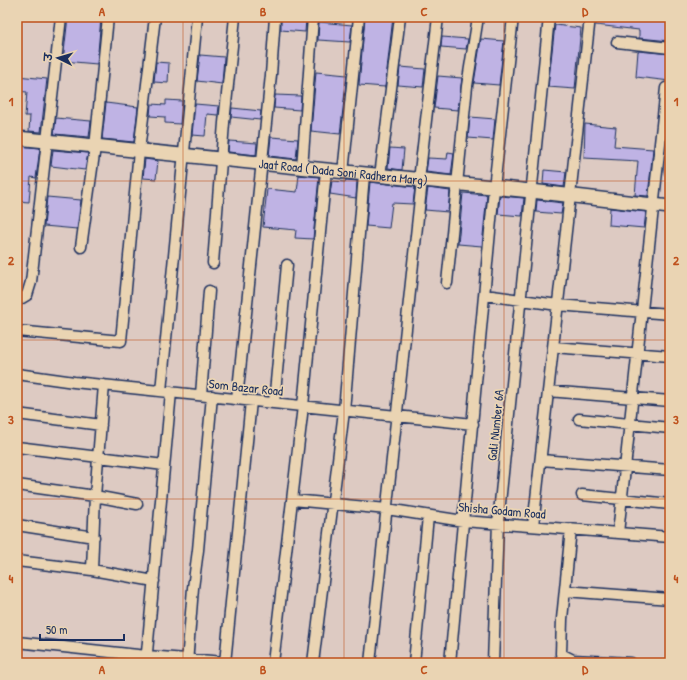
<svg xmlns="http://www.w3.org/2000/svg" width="687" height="680" font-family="'Patrick Hand','Playpen Sans Deva',sans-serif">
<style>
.building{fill:#bfb3e4;stroke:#1b2f5e}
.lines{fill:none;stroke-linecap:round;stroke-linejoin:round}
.minor-casing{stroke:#1b2f5e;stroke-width:13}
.tertiary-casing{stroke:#1b2f5e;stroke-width:16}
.minor{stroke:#ead4b3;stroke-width:10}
.tertiary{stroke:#ead4b3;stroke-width:13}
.grid{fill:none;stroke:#bf511c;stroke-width:1;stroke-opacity:0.55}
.labels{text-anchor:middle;stroke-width:3.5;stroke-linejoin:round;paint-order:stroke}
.street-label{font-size:13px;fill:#1b2f5e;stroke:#ead4b3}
.neatline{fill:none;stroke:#bf511c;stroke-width:1.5}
.grid-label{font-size:13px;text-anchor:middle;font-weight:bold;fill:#bf511c}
</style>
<rect width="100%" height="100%" fill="#ddcac2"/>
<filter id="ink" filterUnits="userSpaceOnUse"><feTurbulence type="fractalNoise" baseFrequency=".025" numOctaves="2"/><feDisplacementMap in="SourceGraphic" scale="8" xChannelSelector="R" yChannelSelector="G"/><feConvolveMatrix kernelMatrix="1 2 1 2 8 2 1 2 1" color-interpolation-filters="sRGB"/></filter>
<g filter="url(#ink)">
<path class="building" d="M68,17H101L97,64L63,61Z
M281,17L306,19L305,32L281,30Z
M365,17H393L385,87L359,85Z
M596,17H670V41L639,38V30L596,25Z
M319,22L352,25L350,42L318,40Z
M555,25L581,28L575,89L548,87Z
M442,37L468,39L466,49L441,47Z
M481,39L504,41L499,85L474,83Z
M638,51L670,54V81L636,77Z
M200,55L224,57L222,84L197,81Z
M156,62L169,63L168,83L154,82Z
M400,67L425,69L423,87L398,85Z
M316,72L347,75L340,134L311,131Z
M17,76L47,79L41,132L29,131L30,116H25L27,92L17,91Z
M438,76L462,78L458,110L434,108Z
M275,95L301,96L300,110L274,108Z
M166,100L182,101L180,124L165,123V117L150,116L151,104L166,105Z
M106,103L138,107L134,142L102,139Z
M195,104L219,106L218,115L207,114L205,136L192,135Z
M232,108L261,111L260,120L231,117Z
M470,117L495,119L493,140L468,138Z
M56,118L91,121L89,137L54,134Z
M585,124L616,127L614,146L653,149L648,196L635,195L638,161L584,158Z
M271,137L298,139L296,159L269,156Z
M229,141L257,143L256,155L228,152Z
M17,146L40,148L36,178L31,177L29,202L17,201Z
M390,148L404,149L402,170L388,168Z
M53,150L88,153L85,170L51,166Z
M448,152L454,153L451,175L426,172L428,158L447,159Z
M145,159L158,161L156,179L143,178Z
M544,170L566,172L564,187L543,184Z
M299,175L319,177L313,239L295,238L296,230L263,227L267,189L297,192Z
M346,180L357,181L356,198L330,194L332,181L345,182Z
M370,182L415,187L413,204L392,203L389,228L366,226Z
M428,188L450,191L448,212L425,210Z
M463,193L487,195L482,246L458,244Z
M500,196L524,198L522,216L498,214Z
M47,197L81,200L77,229L44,226Z
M537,200L563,203L561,214L536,212Z
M610,208L646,212L644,228L609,225Z"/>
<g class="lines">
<g class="minor-casing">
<path id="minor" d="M617,42L670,48
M302,169L313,17
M343,173L359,17
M380,176L400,17
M419,180L438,17
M81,247L95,147L108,17
M213,263L224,123L235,17
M447,283L467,86L478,17
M485,295L558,305L670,314
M17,301L27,295L31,282L61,17
M17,331L121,341L139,151L155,17
M553,347L670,356
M17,374L74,382L473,424
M161,391L197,17
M548,391L670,401
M201,395L209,291
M237,399L271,75L275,17
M274,403L287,265
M17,414L101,425
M579,419L670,428
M17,447L164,465
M541,460L670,470
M17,485L95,496L137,504
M582,495L670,504
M293,500L387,509L463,521L670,537
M17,525L94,537
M533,526L590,17
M571,529L562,619L561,654L573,660L631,663
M618,533L666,88
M17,561L92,570L154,581
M92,570L95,496L104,385
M565,591L670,599
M17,642L147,656L225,662
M146,663L171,392
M187,663L193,588L198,550L212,396
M225,663L251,401
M273,663L303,406L326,171
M313,663L344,411L364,175
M370,663L422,180
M414,663L428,516
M450,663L494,188L513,17
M493,663L498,523L549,17"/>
</g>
<g class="tertiary-casing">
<g id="tertiary">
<path id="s1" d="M17,138L531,191L670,207"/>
</g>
</g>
<use href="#minor" class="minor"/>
<use href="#tertiary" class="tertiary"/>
</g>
</g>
<path class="grid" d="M183,17V663M344,17V663M504,17V663M17,181H670M17,340H670M17,499H670"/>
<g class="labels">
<g class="street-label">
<text dy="5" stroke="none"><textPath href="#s1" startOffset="328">Jaat Road ( Dada Soni Radhera Marg)</textPath></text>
<text transform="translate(246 387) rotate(6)" y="5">Som Bazar Road</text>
<text transform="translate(495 425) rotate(-84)" y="5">Gali Number 6A</text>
<text transform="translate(502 510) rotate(5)" y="5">Shisha Godam Road</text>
</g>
</g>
<rect width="687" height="680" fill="none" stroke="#ead4b3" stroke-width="44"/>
<g transform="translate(58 58) rotate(275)" stroke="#ead4b3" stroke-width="3" paint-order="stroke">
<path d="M0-3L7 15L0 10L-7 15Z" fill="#1b2f5e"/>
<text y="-6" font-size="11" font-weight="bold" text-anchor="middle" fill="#1b2f5e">उ</text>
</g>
<path d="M40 634v6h84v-6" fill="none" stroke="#1b2f5e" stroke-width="2"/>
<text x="46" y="634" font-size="12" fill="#1b2f5e" stroke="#ead4b3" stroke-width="3" paint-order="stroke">50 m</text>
<rect x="22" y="22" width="643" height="636" class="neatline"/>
<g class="grid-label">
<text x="102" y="16">A</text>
<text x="263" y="16">B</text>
<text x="424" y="16">C</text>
<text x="585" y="16">D</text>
<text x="11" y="106">1</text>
<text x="676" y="106">1</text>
<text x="11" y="265">2</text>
<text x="676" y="265">2</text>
<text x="11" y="424">3</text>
<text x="676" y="424">3</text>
<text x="11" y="583">4</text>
<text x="676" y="583">4</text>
<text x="102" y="674">A</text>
<text x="263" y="674">B</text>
<text x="424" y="674">C</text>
<text x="585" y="674">D</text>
</g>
</svg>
